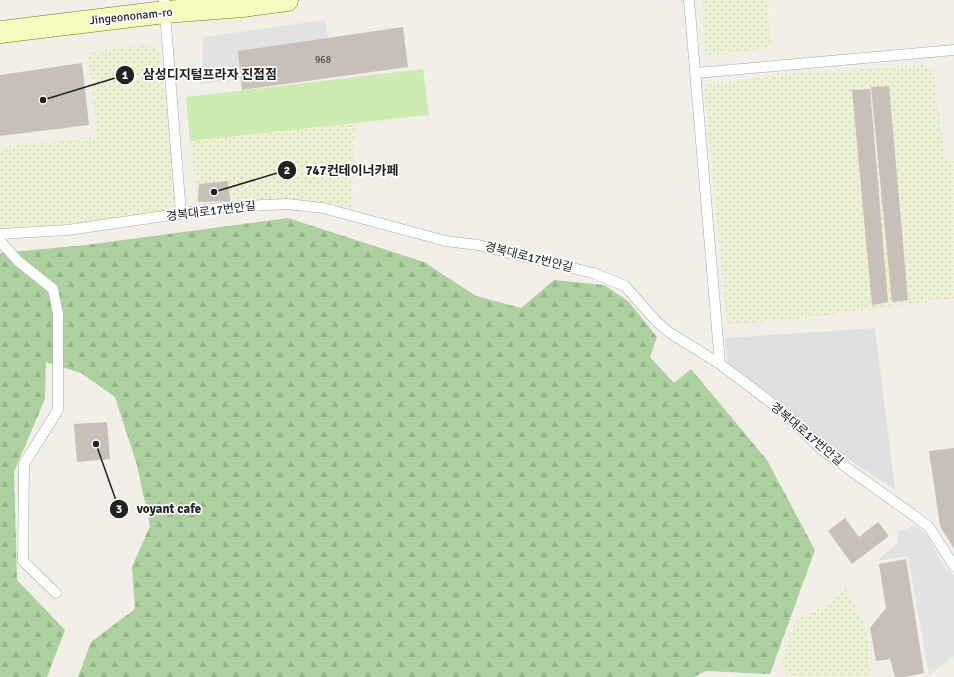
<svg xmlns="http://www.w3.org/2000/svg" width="954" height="677" font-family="Signika,'Noto Sans KR',sans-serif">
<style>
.residential{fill:#e0dfdf}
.farmland{fill:url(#farmland-dots)}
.grass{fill:#cdebb0}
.forest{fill:url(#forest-firs)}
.parking{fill:#e2e2e2}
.building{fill:#c7bfb8}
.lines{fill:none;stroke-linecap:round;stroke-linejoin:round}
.service-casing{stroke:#a9a9a9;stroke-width:11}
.secondary-casing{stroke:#707d05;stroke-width:23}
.service{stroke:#fff;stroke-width:10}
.secondary{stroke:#f7fabf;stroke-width:22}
.labels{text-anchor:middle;stroke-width:3.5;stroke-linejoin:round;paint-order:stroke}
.number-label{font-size:10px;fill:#4b4948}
.street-label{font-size:12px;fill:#222;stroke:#fff}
.leader{fill:none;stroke:#222;stroke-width:1.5}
.callout-dot{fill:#222;stroke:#fff;stroke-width:1.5}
.mark-label{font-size:12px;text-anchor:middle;font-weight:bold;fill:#fff}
.callout-label{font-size:13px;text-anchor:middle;font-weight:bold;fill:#222;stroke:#fff;stroke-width:3.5;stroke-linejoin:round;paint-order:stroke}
</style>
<defs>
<pattern id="farmland-dots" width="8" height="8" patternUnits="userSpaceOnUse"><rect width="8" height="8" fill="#eef0d5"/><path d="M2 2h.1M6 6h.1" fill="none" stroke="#ccceb7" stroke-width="1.8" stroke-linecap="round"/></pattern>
<pattern id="forest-firs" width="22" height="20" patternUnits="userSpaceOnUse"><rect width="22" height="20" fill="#add19e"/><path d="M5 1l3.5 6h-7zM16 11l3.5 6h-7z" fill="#95b388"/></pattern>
</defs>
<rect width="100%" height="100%" fill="#f2efe9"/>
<path class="residential" d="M875,328L895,490L821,441L786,408L728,364L725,338Z"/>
<path class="farmland" d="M702,0H768L771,48L705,56Z
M144,45L155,48L159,54L169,129L175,201L173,211L62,226H0V147L97,137L88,52Z
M921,65L933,68L945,161L954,160V298L799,319L727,325L704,83L739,81L779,74Z
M355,123L352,209L328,203L277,199L198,202L190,141Z
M845,586L867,631L870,677H798L785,674L782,662L796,620L823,608Z"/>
<path class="grass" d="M423,69L429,115L190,141L186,97Z"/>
<path class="forest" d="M288,218L424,262L476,296L521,308L554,280L604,285L628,301L657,337L650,357L674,383L691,369L767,460L815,550L770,674L706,671L694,677H78L91,642L135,609L132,567L150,526L137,465L115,397L81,373L46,362L45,399L14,472L17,580L65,630L47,677H0V253L86,245Z"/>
<path class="parking" d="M325,20L333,67L200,84L204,37Z
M916,526L928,536L943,566L954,575V656L929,675L908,556L877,561L897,543L899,531Z"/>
<path class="building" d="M403,27L408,67L242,90L238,51Z
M82,63L89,125L0,136V75Z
M889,86L908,300L892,302L871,87Z
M870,89L888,302L872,305L852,90Z
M228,181L230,201L198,202L199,184Z
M107,422L110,459L77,462L74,424Z
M954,448V549L940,526L929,451Z
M845,518L859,537L878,522L889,536L852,564L828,531Z
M906,559L924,673L905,677H895L890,659L876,661L870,628L886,608L879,564Z"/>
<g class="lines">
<g class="service-casing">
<path id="service" d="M164,0L181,214
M689,0L720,364
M696,73L954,50
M0,234L68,230L226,207L287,204L323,208L446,241L478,245L593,273L625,286L657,322L670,333L720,364L786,414L822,450L916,517L929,527L954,566
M0,241L18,261L53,289L58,314V410L24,464L23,561L56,593"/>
</g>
<g class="secondary-casing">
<path id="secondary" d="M0,32L165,12L243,6L287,0"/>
</g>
<use href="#service" class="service"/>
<use href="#secondary" class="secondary"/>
</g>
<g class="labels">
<g class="number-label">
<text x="323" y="63">968</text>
</g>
<g class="street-label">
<text transform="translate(131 16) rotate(-6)" y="4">Jingeononam-ro</text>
<text transform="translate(211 211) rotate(-7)" y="4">경복대로17번안길</text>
<text transform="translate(529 257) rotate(14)" y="4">경복대로17번안길</text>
<text transform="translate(807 434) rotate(40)" y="4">경복대로17번안길</text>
</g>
</g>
<path class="leader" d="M43 100L125 75M214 192L287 170M96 444L119 509"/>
<g class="callout-dot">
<circle cx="43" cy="100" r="4"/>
<circle cx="214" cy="192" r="4"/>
<circle cx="96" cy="444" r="4"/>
<circle cx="125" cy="75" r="10"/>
<circle cx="287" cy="170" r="10"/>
<circle cx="119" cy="509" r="10"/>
</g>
<g class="mark-label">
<text x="125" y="79">1</text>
<text x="287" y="174">2</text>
<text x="119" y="513">3</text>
</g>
<g class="callout-label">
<text x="210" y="79">삼성디지털프라자 진접점</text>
<text x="352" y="175">747컨테이너카페</text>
<text x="169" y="513">voyant cafe</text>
</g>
</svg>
